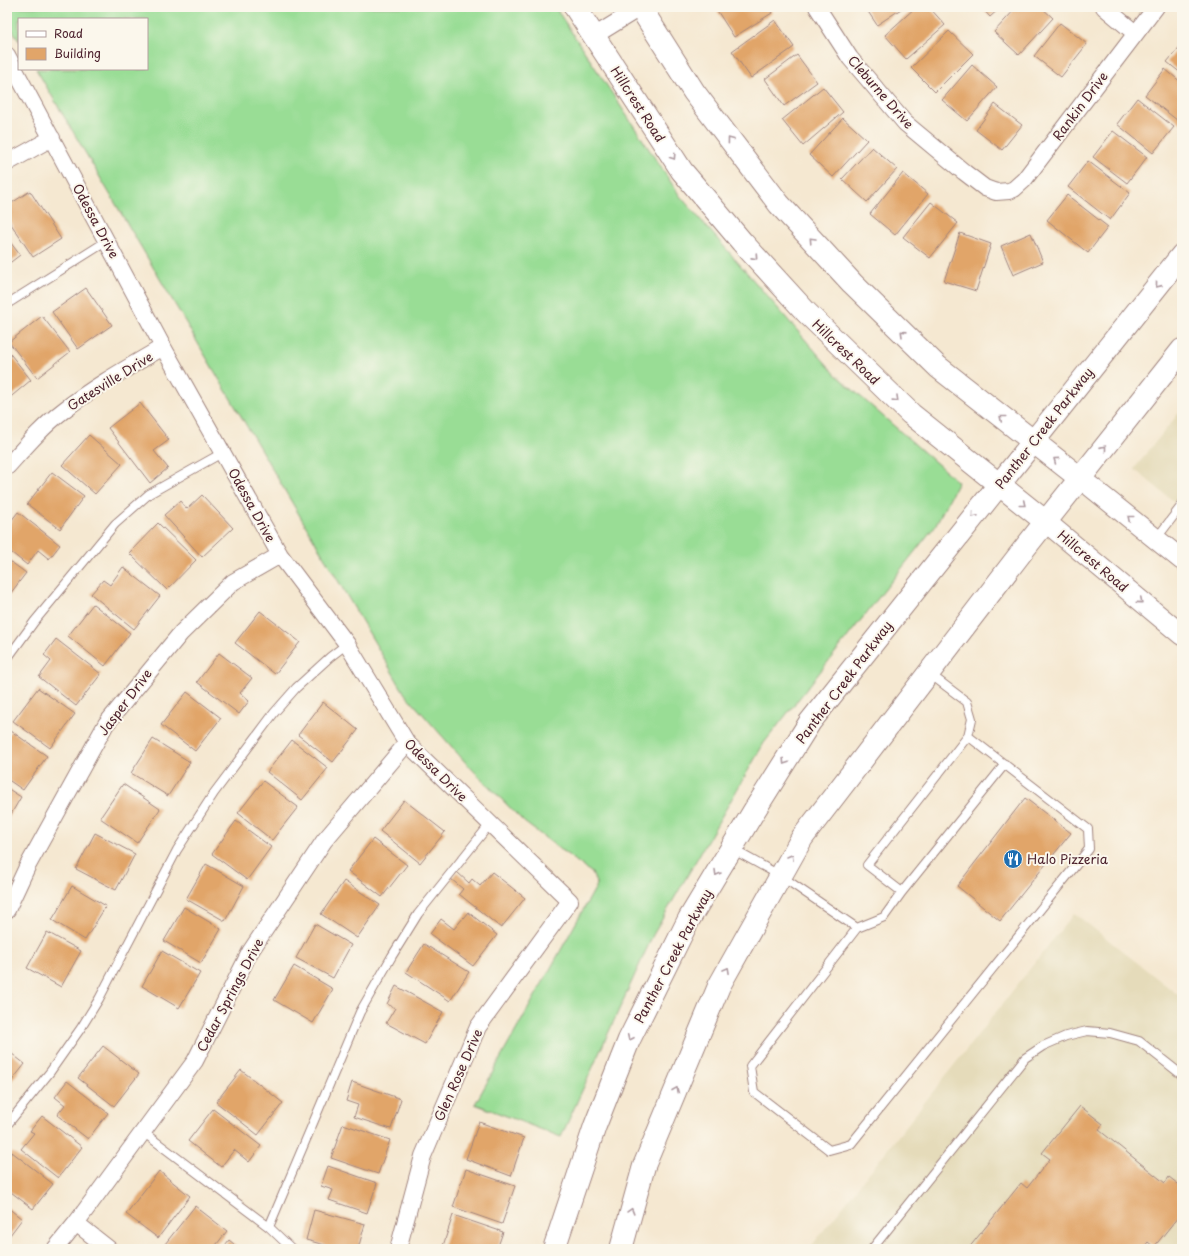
<svg xmlns="http://www.w3.org/2000/svg" width="1189" height="1256" font-family="'Playpen Sans',sans-serif">
<style>
.built{fill:#e5dbba}
.grass{fill:#99dd95;stroke:#727e60}
.building{fill:#e1a569}
.lines{fill:none;stroke-linecap:round;stroke-linejoin:round}
.service-casing{stroke:#a0847e;stroke-width:10}
.minor-casing{stroke:#a0847e;stroke-width:18}
.tertiary-casing{stroke:#a0847e;stroke-width:22}
.secondary-casing{stroke:#a0847e;stroke-width:24}
.service{stroke:#fff;stroke-width:8}
.minor{stroke:#fff;stroke-width:16}
.tertiary{stroke:#fff;stroke-width:20}
.secondary{stroke:#fff;stroke-width:22}
.oneway{stroke:#ae9aa0}
.labels{text-anchor:middle;stroke-width:4;stroke-linejoin:round;paint-order:stroke}
.street-label{font-size:13px;fill:#4a1f2b;stroke:#fbf7ec}
.poi-label{font-size:13px;fill:#4a1f2b;stroke:#fbf7ec;text-anchor:start}
</style>
<rect width="100%" height="100%" fill="#fbf7ec"/>
<filter id="ink" filterUnits="userSpaceOnUse"><feTurbulence type="fractalNoise" baseFrequency=".025" numOctaves="2"/><feDisplacementMap in="SourceGraphic" scale="8" xChannelSelector="R" yChannelSelector="G"/><feConvolveMatrix kernelMatrix="1 2 1 2 8 2 1 2 1" color-interpolation-filters="sRGB"/></filter>
<filter id="wash" filterUnits="userSpaceOnUse"><feTurbulence type="fractalNoise" baseFrequency=".012" numOctaves="4" result="noise"/><feDisplacementMap in="SourceGraphic" scale="16" xChannelSelector="R" yChannelSelector="G"/><feGaussianBlur stdDeviation="0.9" result="paint"/><feColorMatrix in="noise" values="0 0 0 0 0 0 0 0 0 0 0 0 0 0 0 0 0 1.4 0 .05"/><feComposite in="paint" operator="in"/></filter>
<g filter="url(#wash)">
<rect width="100%" height="100%" fill="#f5e8d1"/>
<path class="built" d="M1182,409V508L1134,469Z
M1074,913L1182,998V1249H809Z"/>
<path class="grass" d="M13,7H555L680,196L836,375L958,482L935,526L764,743L653,935L561,1137L475,1104L597,885L592,873L524,822L466,763L405,694L36,69H147V19H19V41L7,21V10Z"/>
<g id="blocks">
<path class="building" d="M718,7H769L772,13L734,37L716,9Z
M865,7H904L877,25Z
M916,7H929L945,25L906,59L885,35Z
M981,7H1001L990,17Z
M1017,7H1041L1053,18L1019,55L994,32Z
M775,20L794,47L751,78L732,51Z
M1060,23L1087,44L1061,77L1034,56Z
M949,31L973,54L935,92L911,68Z
M1182,44V74L1167,62Z
M797,55L817,82L784,106L765,79Z
M972,65L997,87L967,121L942,100Z
M1165,69L1182,83V124L1145,95Z
M823,87L843,112L803,146L782,120Z
M1137,98L1174,127L1153,153L1117,124Z
M995,104L1022,125L1002,150L976,130Z
M843,118L867,140L833,177L809,155Z
M1113,131L1147,157L1127,183L1093,157Z
M872,147L897,169L867,202L842,179Z
M1088,161L1130,193L1110,220L1068,187Z
M903,173L928,194L895,235L870,214Z
M30,191L61,239L33,257L7,218V206Z
M1067,195L1108,227L1088,253L1047,220Z
M931,202L958,223L930,258L903,237Z
M960,233L991,244L976,291L944,281Z
M1031,233L1043,262L1013,275L1001,246Z
M7,238L20,255L7,265Z
M86,288L112,325L78,349L52,312Z
M42,316L70,352L37,378L9,342Z
M7,350L31,380L7,400Z
M140,403L169,440L154,451L168,468L150,483L108,428Z
M89,435L122,464L95,494L62,465Z
M52,472L84,496L60,529L27,504Z
M202,495L233,528L202,557L164,515L180,501L187,509Z
M18,512L60,545L49,559L38,550L27,565L7,549V526Z
M158,523L196,560L167,590L129,553Z
M7,559L26,573L7,598Z
M123,567L160,596L134,629L91,594L103,580L110,585Z
M93,604L130,633L105,666L68,636Z
M260,611L300,642L275,674L235,643Z
M56,639L101,674L76,706L39,677L51,661L44,655Z
M219,653L252,678L240,693L249,701L239,714L197,682Z
M38,688L75,714L50,748L13,721Z
M187,692L221,718L195,751L161,725Z
M323,702L358,730L333,762L298,735Z
M11,731L47,756L23,790L7,779V736Z
M153,739L190,762L168,796L131,773Z
M292,740L328,768L302,800L267,772Z
M263,781L298,807L272,840L238,813Z
M123,784L160,809L137,843L100,818Z
M7,788L21,797L7,821Z
M1025,798L1071,833L1000,921L957,886Z
M404,800L445,832L420,863L380,831Z
M236,821L271,847L247,880L212,854Z
M95,833L135,854L116,890L76,869Z
M373,839L407,865L382,897L348,871Z
M206,864L244,886L225,921L186,899Z
M457,872L469,883L472,879L480,886L492,872L525,898L501,928L459,894L463,889L451,879Z
M344,881L380,905L357,938L321,914Z
M72,886L106,906L85,940L52,920Z
M184,907L221,929L201,963L164,941Z
M468,912L497,935L473,966L430,934L441,919L454,929Z
M315,924L351,945L333,978L296,958Z
M47,932L81,951L61,987L27,968Z
M424,944L469,972L450,1001L406,972Z
M162,951L200,973L179,1008L142,986Z
M294,966L333,989L313,1023L274,1000Z
M396,986L443,1012L425,1044L386,1023L395,1008L387,1004Z
M103,1046L139,1074L114,1106L78,1078Z
M7,1050L25,1064L7,1087Z
M241,1070L283,1103L258,1135L216,1102Z
M67,1081L108,1113L88,1139L57,1115L65,1105L55,1097Z
M352,1082L401,1099L391,1129L354,1117L358,1105L346,1101Z
M1080,1106L1103,1124L1099,1130L1165,1183L1169,1177L1182,1187V1212L1154,1247L1148,1242L1142,1249H968L1021,1183L1027,1188L1050,1159L1042,1153Z
M213,1109L261,1146L249,1162L234,1150L221,1167L188,1141Z
M42,1116L82,1147L58,1178L21,1149L34,1133L30,1131Z
M479,1122L524,1138L511,1176L466,1159Z
M343,1124L390,1140L378,1174L331,1158Z
M12,1152L53,1184L33,1209L7,1189V1158Z
M328,1166L377,1183L367,1213L329,1200L333,1190L321,1186Z
M466,1169L515,1186L502,1224L453,1207Z
M159,1171L190,1196L158,1238L126,1214Z
M195,1206L227,1231L213,1249H171L165,1244Z
M7,1207L22,1219L7,1239Z
M314,1210L365,1224L358,1249H340L306,1240Z
M453,1215L503,1232L497,1249H442Z
M229,1240L240,1249H222Z"/>
</g>
</g>
<g filter="url(#ink)">
<use href="#blocks" fill-opacity="0" stroke="#a0847e" stroke-width="1"/>
<g class="lines">
<g class="service-casing">
<path id="service" d="M7,304L107,241
M1156,539L1182,505
M7,659L34,622L115,524L149,494L222,453
M732,849L781,876L857,928L750,1066L754,1092L829,1150L851,1144L1089,849L1088,829L968,736L972,719L967,702L930,674
M902,892L1005,764
M857,928L884,917L902,892L867,865L968,736
M7,1125L50,1072L81,1028L99,999L177,850L214,793L274,713L296,688L330,657L347,644
M143,1132L269,1227L292,1249
M269,1227L360,1012L392,956L418,914L490,824
M872,1249L1025,1058L1043,1046L1066,1036L1087,1031L1110,1033L1139,1041L1182,1075"/>
</g>
<g class="minor-casing">
<path id="minor" d="M817,7L850,58L905,123L964,172L985,188L996,192L1009,191L1014,189L1024,180L1156,7
M1104,7L1135,33
M594,36L641,7
M7,55L163,347L280,555L347,644L407,743L570,901L478,1027L423,1156L398,1249
M7,163L52,138
M7,467C25,447 43,426 64,410C95,386 129,367 163,347
M7,910L27,867L106,724L181,633L233,582L280,555
M76,1223L109,1249
M55,1249L76,1223L195,1061L250,952L324,841L407,743"/>
</g>
<g class="tertiary-casing">
<path id="tertiary" d="M1080,478L1182,560
M1046,522L1182,635"/>
</g>
<g class="secondary-casing">
<path id="secondary" d="M575,7L682,171L742,242L806,312L911,414L1046,522
M640,7L694,92L779,204L852,283L938,367L1080,478
M554,1249L595,1126L629,1040L689,919L754,811L810,722L1182,255
M621,1249L644,1166L719,986L802,838L1024,549L1182,350"/>
</g>
<use href="#service" class="service"/>
<use href="#minor" class="minor"/>
<use href="#tertiary" class="tertiary"/>
<use href="#secondary" class="secondary"/>
</g>
<defs><path id="oneway-chevron" d="M-2-3.5L2.5 0L-2 3.5" fill="none" stroke-width="1.6" stroke-linecap="round" stroke-linejoin="round"/></defs>
<g class="oneway">
<use href="#oneway-chevron" transform="translate(730 140) rotate(-127)"/>
<use href="#oneway-chevron" transform="translate(673 157) rotate(57)"/>
<use href="#oneway-chevron" transform="translate(812 240) rotate(-133)"/>
<use href="#oneway-chevron" transform="translate(755 257) rotate(48)"/>
<use href="#oneway-chevron" transform="translate(1158 285) rotate(129)"/>
<use href="#oneway-chevron" transform="translate(903 333) rotate(-136)"/>
<use href="#oneway-chevron" transform="translate(896 399) rotate(44)"/>
<use href="#oneway-chevron" transform="translate(1002 418) rotate(-141)"/>
<use href="#oneway-chevron" transform="translate(1104 448) rotate(-51)"/>
<use href="#oneway-chevron" transform="translate(1056 460) rotate(-143)"/>
<use href="#oneway-chevron" transform="translate(1023 504) rotate(39)"/>
<use href="#oneway-chevron" transform="translate(974 515) rotate(130)"/>
<use href="#oneway-chevron" transform="translate(1130 518) rotate(-141)"/>
<use href="#oneway-chevron" transform="translate(1140 601) rotate(40)"/>
<use href="#oneway-chevron" transform="translate(785 762) rotate(123)"/>
<use href="#oneway-chevron" transform="translate(791 857) rotate(-60)"/>
<use href="#oneway-chevron" transform="translate(717 873) rotate(121)"/>
<use href="#oneway-chevron" transform="translate(727 970) rotate(-61)"/>
<use href="#oneway-chevron" transform="translate(630 1038) rotate(115)"/>
<use href="#oneway-chevron" transform="translate(676 1090) rotate(-68)"/>
<use href="#oneway-chevron" transform="translate(631 1211) rotate(-74)"/>
</g>
</g>
<defs>
<g id="restaurant-disc" transform="scale(1)"><circle r="9.5" fill="#1f6fb2" stroke="#fbf7ec"/><path d="M-5-6h1v4h1v-4h1v4h1v-4h1v5L-1.5 .5V6h-2V.5L-5-1ZM5-6V6H3V1.5H1.5Q1.5-4 5-6Z" fill="#fff"/></g>
</defs>
<g fill-rule="evenodd">
<use href="#restaurant-disc" x="1013" y="859"/>
</g>
<g class="labels">
<g class="street-label">
<text transform="translate(881 92) rotate(49)" y="5">Cleburne Drive</text>
<text transform="translate(638 104) rotate(57)" y="5">Hillcrest Road</text>
<text transform="translate(1080 106) rotate(-53)" y="5">Rankin Drive</text>
<text transform="translate(96 221) rotate(62)" y="5">Odessa Drive</text>
<text transform="translate(846 352) rotate(44)" y="5">Hillcrest Road</text>
<text transform="translate(110 381) rotate(-32)" y="5">Gatesville Drive</text>
<text transform="translate(1044 428) rotate(-52)" y="5">Panther Creek Parkway</text>
<text transform="translate(252 505) rotate(61)" y="5">Odessa Drive</text>
<text transform="translate(1093 561) rotate(40)" y="5">Hillcrest Road</text>
<text transform="translate(844 682) rotate(-53)" y="5">Panther Creek Parkway</text>
<text transform="translate(125 702) rotate(-53)" y="5">Jasper Drive</text>
<text transform="translate(436 770) rotate(45)" y="5">Odessa Drive</text>
<text transform="translate(673 956) rotate(-62)" y="5">Panther Creek Parkway</text>
<text transform="translate(230 995) rotate(-62)" y="5">Cedar Springs Drive</text>
<text transform="translate(458 1075) rotate(-66)" y="5">Glen Rose Drive</text>
</g>
<g class="poi-label">
<text x="1027" y="864">Halo Pizzeria</text>
</g>
</g>
<rect width="1189" height="1256" fill="none" stroke="#fbf7ec" stroke-width="24"/>
<rect x="18" y="18" width="130" height="52" fill="#fbf7ec" stroke="#b4a19f"/>
<rect x="26" y="31" width="20" height="6" fill="#ffffff" stroke="#b4a19f"/>
<text x="54" y="38" font-size="12" fill="#4a1f2b">Road</text>
<rect x="26" y="48" width="20" height="12" fill="#e1a569" stroke="#b4a19f"/>
<text x="54" y="58" font-size="12" fill="#4a1f2b">Building</text>
</svg>
